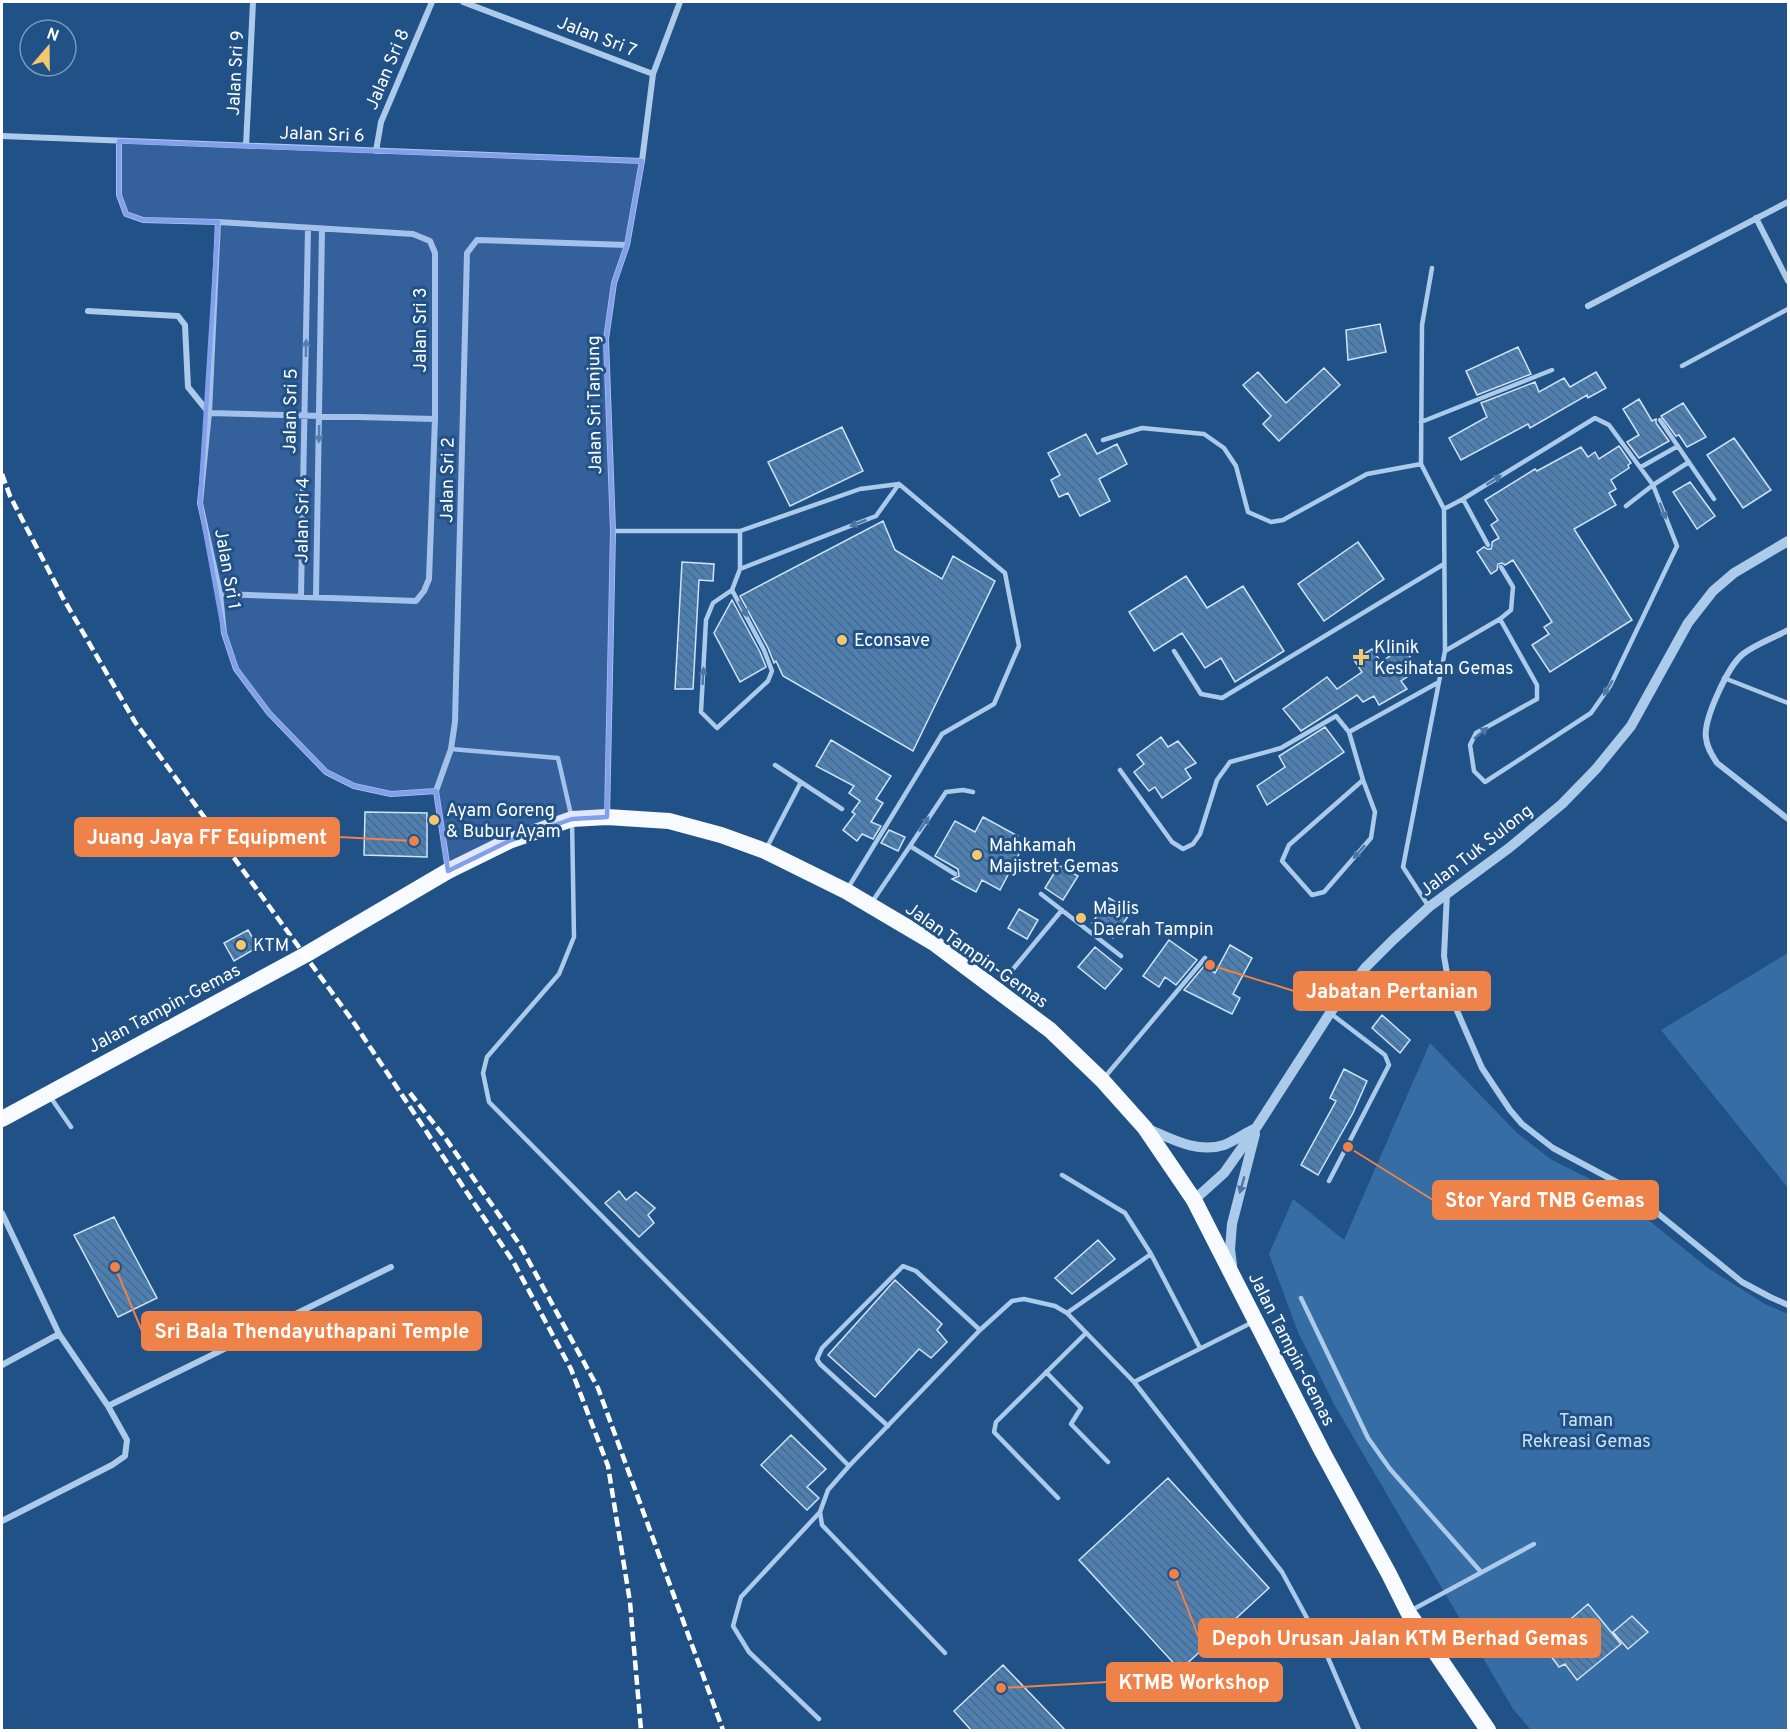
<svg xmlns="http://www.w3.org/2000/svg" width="1790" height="1732" font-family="Overpass,sans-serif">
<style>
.green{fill:#356da4}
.building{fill:url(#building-back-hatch);stroke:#d0e4f7;stroke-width:1.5}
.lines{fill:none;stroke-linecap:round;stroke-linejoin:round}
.service{stroke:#accaea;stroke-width:4.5}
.minor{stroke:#accaea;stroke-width:6}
.tertiary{stroke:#accaea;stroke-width:10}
.trunk{stroke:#f7fafe;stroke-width:16}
.rail{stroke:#fff;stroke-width:4.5;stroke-dasharray:10 4.5;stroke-linecap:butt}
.oneway{fill:#4b76a5}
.marked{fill:#839eea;fill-opacity:0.2;stroke:#839eea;stroke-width:4.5;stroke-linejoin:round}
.poi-dot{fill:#f6c86d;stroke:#215287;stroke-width:2}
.labels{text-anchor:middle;stroke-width:6;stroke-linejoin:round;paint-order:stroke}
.street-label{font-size:18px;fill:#fff;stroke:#215287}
.poi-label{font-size:18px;fill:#fff;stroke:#215287;text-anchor:start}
.park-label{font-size:18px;fill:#d0e4f7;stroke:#215287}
.leader{fill:none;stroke:#ee8249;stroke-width:2}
.callout-dot{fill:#ee8249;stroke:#215287;stroke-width:2}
.callout{fill:#ee8249;stroke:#ee8249;stroke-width:2}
.callout-label{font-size:20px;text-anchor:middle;font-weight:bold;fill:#fff}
</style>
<defs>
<pattern id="building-back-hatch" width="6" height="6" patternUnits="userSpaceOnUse" patternTransform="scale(1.5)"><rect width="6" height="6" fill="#4e7fb1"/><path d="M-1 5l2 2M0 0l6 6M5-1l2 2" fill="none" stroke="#4d6884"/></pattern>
</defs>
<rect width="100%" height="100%" fill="#215287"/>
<path class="green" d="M1788,953V1188L1661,1030Z
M1430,1043L1517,1133L1552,1160L1588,1178L1631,1206L1708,1268L1765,1304L1788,1314V1730H1531L1513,1709L1335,1406L1298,1332L1269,1254L1293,1199L1344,1240Z"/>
<path class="building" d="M1380,324L1386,352L1348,360L1346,330Z
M1518,347L1531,374L1477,395L1466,371Z
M1324,368L1340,385L1279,441L1263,424L1271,416L1243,385L1258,372L1286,403Z
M1596,372L1606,388L1588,398L1587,395L1530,428L1528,424L1461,460L1449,438L1487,417L1481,403L1535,382L1539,392L1564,378L1570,387Z
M1639,399L1652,421L1656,419V423L1669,441L1639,458L1627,442L1639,435L1623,409Z
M1683,403L1706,437L1687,447L1679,435L1676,436L1661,416Z
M842,427L863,471L790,506L768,462Z
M1086,434L1097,454L1117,444L1127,464L1099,479L1110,501L1080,516L1068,493L1059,497L1051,480L1060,475L1048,453Z
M1734,438L1771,490L1743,508L1707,455Z
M1619,446L1631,463L1628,465L1629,468L1611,480L1616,489L1609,493L1616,505L1574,529L1632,620L1550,672L1532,645L1549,634L1544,627L1552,622L1513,560L1505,565L1502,563L1498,564L1497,570L1491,574L1477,552L1484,547L1487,549H1491L1492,546V542L1499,538L1491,525L1498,520L1485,500L1535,469L1537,471L1581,447L1588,457L1595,452L1599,459Z
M1690,482L1715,516L1697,529L1673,492Z
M883,521L895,550L942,579L953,556L995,581L913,751L783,676L776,661L774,663L768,648L740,596Z
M1358,542L1384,579L1324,621L1298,584Z
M682,562L714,564L713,581L699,580L693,689H675Z
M1186,576L1207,608L1243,586L1284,651L1235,682L1221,658L1205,668L1182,633L1154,651L1129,612Z
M732,600L760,652L766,667L740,682L714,633Z
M1403,647L1419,669L1401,681L1407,689L1379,705L1374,696L1363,702L1357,695L1301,731L1283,709L1327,677L1337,689L1362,672L1354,660L1372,649L1381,662Z
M1325,727L1344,752L1267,805L1257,786L1285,767L1279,756Z
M1161,737L1168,747L1178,741L1196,763L1185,769L1191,778L1162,798L1155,787L1149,791L1134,772L1144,764L1137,755Z
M831,740L891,776L876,799L883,803L871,822L881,826L873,839L862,834L857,841L843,830L855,814L852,812L860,801L849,793L854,786L816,766Z
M365,812L427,813V857L364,855Z
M983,817L1018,836L1011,850L1019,854L1000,890L982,880L976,892L952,879L959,876L958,869L935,856L955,821L975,832Z
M889,830L905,837L898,851L881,843Z
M1059,865L1078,876L1063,900L1045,888Z
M1109,898L1131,912L1113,938L1092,923Z
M1019,909L1038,920L1027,939L1008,928Z
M248,930L258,947L234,961L224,943Z
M1169,940L1197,960L1176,985L1165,977L1159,987L1143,976Z
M1230,945L1252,958L1233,994L1240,998L1232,1014L1184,990L1205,965L1215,973Z
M1095,947L1122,969L1105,989L1078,967Z
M1382,1015L1410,1040L1400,1053L1372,1028Z
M1344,1069L1367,1081L1353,1113L1318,1175L1301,1165L1336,1101L1330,1098Z
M619,1191L626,1200L636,1192L655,1208L648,1215L654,1223L639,1237L605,1203Z
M114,1217L157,1298L118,1317L74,1235Z
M1098,1240L1115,1259L1072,1294L1055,1278Z
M895,1280L942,1324L937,1330L947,1342L931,1358L919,1349L875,1397L828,1355Z
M791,1435L826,1469L807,1487L819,1498L807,1510L761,1465Z
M1168,1478L1269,1588L1180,1670L1079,1560Z
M1588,1604L1621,1644L1577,1680L1565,1664L1559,1667L1542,1644Z
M1632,1616L1648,1632L1628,1649L1613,1632Z
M1003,1665L1066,1731H972L954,1711Z"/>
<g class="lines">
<path class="service" d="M1682,366L1788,309
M1660,420L1714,499
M1421,422L1552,370
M1103,440L1142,428L1204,434L1224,448L1236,466L1248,512L1271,522L1283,520L1367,474L1421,464
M1641,467L1678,446
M1463,499L1488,545
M1626,506L1653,485L1689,462
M1444,509L1463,499L1595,418L1609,425L1653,485L1677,546L1610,686L1591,713L1485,782L1474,771L1470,745L1476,733L1537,699V685L1500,619
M613,531H740L860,489L899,484L1005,573L1019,646L994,704L942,734L848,888
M740,569L876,516L899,484
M732,590L764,650L772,671L768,681L717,728L701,712L706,620L713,603L732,590L740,569V531
M1174,651L1201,694L1222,698L1444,564
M1445,651L1500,619L1511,610L1513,587L1501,567
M1724,678L1788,703
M1349,732L1363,780L1375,812L1371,838L1324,892L1312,895L1282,861L1289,845L1363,780
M451,749L558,758L572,819L574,937L559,974L487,1057L483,1073L489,1102L849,1466
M775,765L842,809
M1120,770L1172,842L1183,849L1193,844L1200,834L1217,780L1230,762L1281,748L1336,716L1349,732L1439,682
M766,849L801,782
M955,874L910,846L946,792L963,790L973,792
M1041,894L1121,956
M872,902L910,846
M1429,907L1403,867L1445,651L1444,509L1421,464L1422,325L1432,268
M999,986L1062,910
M1104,1078L1205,958
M51,1098L71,1127
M1062,1175L1125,1213L1151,1254L1200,1348
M1329,1181L1389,1065L1385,1055L1330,1013
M1301,1298L1368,1438L1390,1469L1481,1572
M1067,1313L1151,1254
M1046,1372L1081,1408L1071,1424L1108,1462
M1134,1382L1282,1572L1326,1653L1359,1730
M888,1426L820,1364L817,1359L822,1348L903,1266L916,1271L980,1330
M1058,1498L994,1432L996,1422L1086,1333
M1410,1611L1534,1544
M945,1653L822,1525L820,1512L828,1490L849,1466L980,1330L1012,1301L1024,1299L1055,1306L1067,1313L1134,1382L1253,1322
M819,1719L749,1652L733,1626L741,1597L820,1512"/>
<path class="minor" d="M463,2L653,74
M2,136L642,161
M119,141V195L126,214L143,220L218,222L413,234L430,241L435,253V419L429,579L424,591L416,601L220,594
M246,146L253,2
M376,151L381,122L432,2
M1756,218L1788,281
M218,222L209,413L200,503L220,594L224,633L236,669L269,713L326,772L354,786L391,794L436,791
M1588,306L1788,202
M88,311L178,316L185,325L188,387L209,413L435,419
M301,596L308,228
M316,596L322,229
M1788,630C1774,638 1756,644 1743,654C1728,666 1703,720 1706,738C1707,748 1712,755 1717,763L1788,819
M607,817L613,531L606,339L614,283L627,245L642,161L653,74L680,2
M448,870L436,791L451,749L455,722L467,253L477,240L627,245
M1447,893L1444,956L1451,997L1482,1068L1510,1110L1522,1124L1553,1148L1624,1186L1742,1282L1770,1297L1788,1305
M2,1213L59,1334L108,1406L127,1440L125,1456L112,1465L2,1521
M2,1365L59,1334
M108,1406L391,1267"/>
<path class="tertiary" d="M1146,1128C1170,1138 1197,1154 1224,1145C1234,1141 1244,1134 1254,1129
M1194,1200L1224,1173L1256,1128L1330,1013L1365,968L1394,939L1429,907L1509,848L1562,804L1596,769L1631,726L1688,623L1713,591L1734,573L1788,541
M1232,1265L1230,1249L1232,1224L1255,1134"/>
<path class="trunk" d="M2,1119L305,955L448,871L509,841L572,819L607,817L669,821L721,835L765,851L846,891L934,943L1050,1030L1102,1080L1145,1128L1194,1200L1322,1451L1389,1574L1408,1612L1488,1730"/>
<path class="rail" d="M2,474L10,496L63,598L135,722L352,1020L514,1263L571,1369L608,1466L630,1602L641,1730
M410,1093L446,1139L520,1245L598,1388L723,1730"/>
</g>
<defs><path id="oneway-solid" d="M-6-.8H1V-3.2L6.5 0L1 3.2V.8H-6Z" transform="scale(1.5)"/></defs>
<g class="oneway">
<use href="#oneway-solid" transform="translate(306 348) rotate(-89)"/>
<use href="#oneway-solid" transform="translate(319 434) rotate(91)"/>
<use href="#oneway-solid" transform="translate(1494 480) rotate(-32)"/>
<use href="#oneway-solid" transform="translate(1663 511) rotate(69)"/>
<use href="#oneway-solid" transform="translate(858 523) rotate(159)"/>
<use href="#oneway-solid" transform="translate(743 609) rotate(62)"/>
<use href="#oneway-solid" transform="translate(703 676) rotate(-87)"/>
<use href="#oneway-solid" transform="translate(1608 688) rotate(121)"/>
<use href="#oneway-solid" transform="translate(1481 733) rotate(-40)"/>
<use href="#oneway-solid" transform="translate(924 824) rotate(-56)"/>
<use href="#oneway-solid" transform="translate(1359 852) rotate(131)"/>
<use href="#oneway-solid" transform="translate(1242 1185) rotate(106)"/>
</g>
<path class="marked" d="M119,141L642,161L627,245L614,283L606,339L613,531L607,817L572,819L509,841L448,871L436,791L391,794L354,786L326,772L269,713L236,669L224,633L200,503L218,222L143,220L126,214L119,195Z"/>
<g class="poi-dot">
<circle cx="842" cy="640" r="6"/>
<path d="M1358 648h6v6h6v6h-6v6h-6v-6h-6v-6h6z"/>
<circle cx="434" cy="820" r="6"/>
<circle cx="977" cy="855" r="6"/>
<circle cx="1081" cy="918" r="6"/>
<circle cx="241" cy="945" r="6"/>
</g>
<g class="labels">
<g class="street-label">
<text transform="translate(597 36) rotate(21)" y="6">Jalan Sri 7</text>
<text transform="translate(387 69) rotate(-67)" y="6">Jalan Sri 8</text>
<text transform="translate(235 73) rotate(-87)" y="6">Jalan Sri 9</text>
<text transform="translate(322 134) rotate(2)" y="6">Jalan Sri 6</text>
<text transform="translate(420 330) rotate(-90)" y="6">Jalan Sri 3</text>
<text transform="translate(594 405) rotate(-91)" y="6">Jalan Sri Tanjung</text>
<text transform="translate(290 411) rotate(-89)" y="6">Jalan Sri 5</text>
<text transform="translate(447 480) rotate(-89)" y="6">Jalan Sri 2</text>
<text transform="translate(302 520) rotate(-89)" y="6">Jalan Sri 4</text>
<text transform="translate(228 569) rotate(80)" y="6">Jalan Sri 1</text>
<text transform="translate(1476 850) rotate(-38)" y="6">Jalan Tuk Sulong</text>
<text transform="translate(977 955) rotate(35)" y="6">Jalan Tampin-Gemas</text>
<text transform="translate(164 1008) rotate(-28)" y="6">Jalan Tampin-Gemas</text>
<text transform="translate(1292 1349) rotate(63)" y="6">Jalan Tampin-Gemas</text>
</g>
<g class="poi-label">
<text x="854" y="646">Econsave</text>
<text x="1374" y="653">Klinik<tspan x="1374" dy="21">Kesihatan Gemas</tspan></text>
<text x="446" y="816">Ayam Goreng<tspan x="446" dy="21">&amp; Bubur Ayam</tspan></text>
<text x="989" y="851">Mahkamah<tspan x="989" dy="21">Majistret Gemas</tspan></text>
<text x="1093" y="914">Majlis<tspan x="1093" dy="21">Daerah Tampin</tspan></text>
<text x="253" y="951">KTM</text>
</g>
<g class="park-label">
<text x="1586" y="1426">Taman<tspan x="1586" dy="21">Rekreasi Gemas</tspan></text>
</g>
</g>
<path class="leader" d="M414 841L339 837M1210 965L1294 991M1348 1147L1433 1200M115 1267L142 1331M1174 1574L1199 1638M1001 1688L1107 1682"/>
<g class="callout-dot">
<circle cx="414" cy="841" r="6"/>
<circle cx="1210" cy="965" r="6"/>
<circle cx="1348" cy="1147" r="6"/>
<circle cx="115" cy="1267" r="6"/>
<circle cx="1174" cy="1574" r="6"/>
<circle cx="1001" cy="1688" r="6"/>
</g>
<g class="callout">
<rect x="75" y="818" width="264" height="38" rx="6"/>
<rect x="1294" y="972" width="196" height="38" rx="6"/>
<rect x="1433" y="1181" width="225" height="38" rx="6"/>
<rect x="142" y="1312" width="339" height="38" rx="6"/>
<rect x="1199" y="1619" width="401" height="38" rx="6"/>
<rect x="1107" y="1663" width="175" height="38" rx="6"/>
</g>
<g class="callout-label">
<text x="207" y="844">Juang Jaya FF Equipment</text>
<text x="1392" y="998">Jabatan Pertanian</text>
<text x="1545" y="1207">Stor Yard TNB Gemas</text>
<text x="312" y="1338">Sri Bala Thendayuthapani Temple</text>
<text x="1400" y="1645">Depoh Urusan Jalan KTM Berhad Gemas</text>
<text x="1194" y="1689">KTMB Workshop</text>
</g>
<rect width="1790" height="1732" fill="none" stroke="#ffffff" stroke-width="6"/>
<g transform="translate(48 48) rotate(20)"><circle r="28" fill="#215287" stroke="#7a97b7" stroke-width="1.5"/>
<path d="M0-4.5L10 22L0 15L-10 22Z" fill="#f6c86d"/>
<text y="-9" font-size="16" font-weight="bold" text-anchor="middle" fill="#ffffff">N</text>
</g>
</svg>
